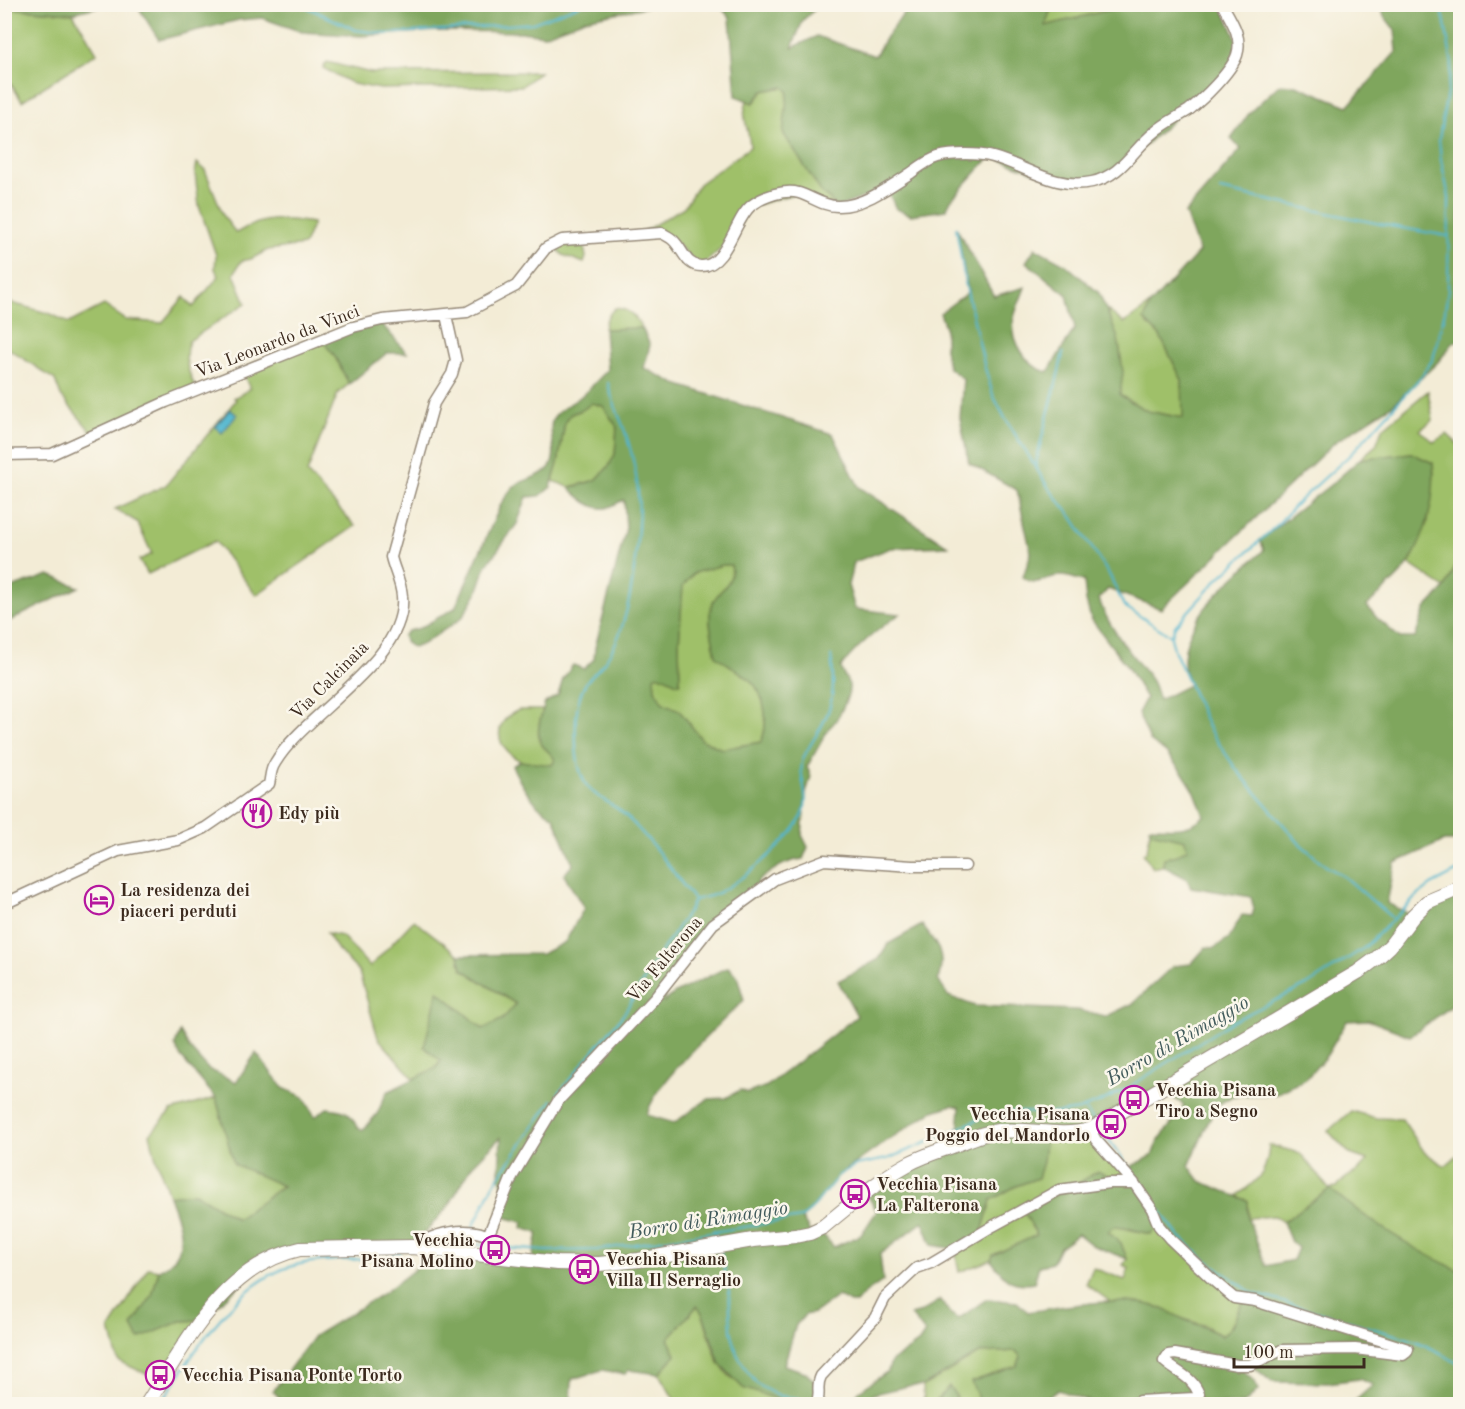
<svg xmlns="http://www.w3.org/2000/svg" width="1465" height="1409" font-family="'Old Standard TT',serif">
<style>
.green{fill:#9fc069;stroke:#6d7544;stroke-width:1.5}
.forest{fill:#7fa65d;stroke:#5d683e;stroke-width:1.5;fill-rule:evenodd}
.water{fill:#50b6cf;stroke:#467076;stroke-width:1.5}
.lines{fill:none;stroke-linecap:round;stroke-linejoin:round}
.stream{stroke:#50b6cf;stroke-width:2}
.minor-casing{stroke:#978b7a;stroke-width:13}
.major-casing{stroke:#978b7a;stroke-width:16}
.minor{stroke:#fff;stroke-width:10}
.major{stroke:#fff;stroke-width:14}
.labels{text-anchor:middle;stroke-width:5;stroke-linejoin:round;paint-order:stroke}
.street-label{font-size:18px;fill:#3b2a1e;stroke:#fbf7ec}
.poi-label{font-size:18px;font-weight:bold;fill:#3b2a1e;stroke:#fbf7ec;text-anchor:start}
.water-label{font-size:20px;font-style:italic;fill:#425b5c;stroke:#fbf7ec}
</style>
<rect width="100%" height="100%" fill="#fbf7ec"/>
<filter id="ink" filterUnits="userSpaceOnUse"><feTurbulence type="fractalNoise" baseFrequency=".0167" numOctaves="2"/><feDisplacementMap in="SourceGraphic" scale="12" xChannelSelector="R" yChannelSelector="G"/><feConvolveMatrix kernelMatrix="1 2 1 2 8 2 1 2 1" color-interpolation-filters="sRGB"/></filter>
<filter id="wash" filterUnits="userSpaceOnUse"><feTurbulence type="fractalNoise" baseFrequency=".008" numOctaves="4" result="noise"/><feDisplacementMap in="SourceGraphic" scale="24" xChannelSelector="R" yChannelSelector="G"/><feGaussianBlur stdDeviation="1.35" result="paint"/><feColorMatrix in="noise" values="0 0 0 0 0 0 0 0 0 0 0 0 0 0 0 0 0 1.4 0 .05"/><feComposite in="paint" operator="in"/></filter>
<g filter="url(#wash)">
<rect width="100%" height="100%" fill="#f3ecd6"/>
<path class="green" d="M1066,5H1146L1113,9L1044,26L1051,9Z
M4,8L73,13L97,53L22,101L5,75Z
M327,62L371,73L540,72L522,86L381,89L353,84L323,68Z
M783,87L788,91L784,133L838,207L797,193L749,207L731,240L700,267L673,240L641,233L684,207L699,184L750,147C750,131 740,116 747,101L754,103L763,91Z
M197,163L205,170L224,217L236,233C264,216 282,218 313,223L304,245L268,250L251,259L241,261L234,274L246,303L189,341C182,359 189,373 196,389L94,435L61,396L55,380L5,346L4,301L51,314L69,323L104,305L126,320L162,323L184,297L193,307L219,276L215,269L216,255L199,206L195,173Z
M582,238L586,257L584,263L563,255L552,244Z
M1150,305L1144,320L1160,336L1182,380L1184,418L1147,411L1120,395C1125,360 1120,341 1106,309L1124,323Z
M615,308C630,309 635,316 642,328L604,329C605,320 608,314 615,308Z
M321,339L334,355L349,384L338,393L307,473L355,526L256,595L215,541L148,574L139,560L152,554L137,522L115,509L166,485L236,400L234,398L250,389L242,371Z
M1428,391L1433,420L1420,430L1434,442L1447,434L1460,446V558L1445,588L1409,564L1428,521L1434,475L1433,463L1411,453L1360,459L1376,445L1382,429Z
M592,403L603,406L617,427L615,454L609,466L596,480L569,487L553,481L558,463L565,422L571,414L582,410Z
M722,565H731C736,584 716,591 711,607C707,621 714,641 716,655C727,664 740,671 750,680C766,694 769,724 761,742L722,749L702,740L679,710L663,703L655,690L654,677L658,673L677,683H680L679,644L682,586L694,573Z
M519,710H543C540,721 535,734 542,745C546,751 552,753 555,760L552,765C543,764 527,765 519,760C494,747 492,721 519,710Z
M1150,832L1185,839L1187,849L1177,855L1164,858L1163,866L1153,868L1143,853L1147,851Z
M414,920L459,955L462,969L516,1004L503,1019L483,1029L438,991L441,1060L436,1068L414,1079L378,1038L359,972L338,950L327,933L342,936L370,967Z
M216,1098L234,1164L283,1185L237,1219L195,1193L169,1196L155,1155L150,1134L171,1111Z
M1351,1111L1376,1118L1402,1119L1425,1153L1445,1166L1460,1153V1271C1412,1249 1370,1222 1330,1189L1283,1222L1274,1216L1248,1218V1201L1237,1196C1259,1178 1267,1175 1269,1145L1300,1153L1329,1189L1337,1187C1347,1172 1357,1177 1367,1160L1350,1154L1328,1131Z
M1090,1130L1134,1183L1031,1226L1037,1235L993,1255L991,1260L959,1272L955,1249L982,1232L991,1200L1016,1186L1038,1178L1046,1133Z
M1113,1226L1150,1234L1159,1226L1244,1300C1235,1312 1236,1326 1222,1336L1206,1326L1184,1319L1123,1302L1112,1303L1086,1284L1093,1268L1125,1280L1129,1268L1123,1265L1127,1259L1108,1232Z
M148,1268L159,1270L152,1296L132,1326L139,1338L181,1321L201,1320L162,1381L118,1361L110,1329Z
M698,1305C708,1323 710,1345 719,1363C734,1389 765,1395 791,1404H677L659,1374L676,1355L668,1339Z
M1016,1351L1021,1357L1017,1366L972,1382L977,1395L978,1404H954L956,1396L938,1398L934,1404H924L923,1386L979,1353Z"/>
<path class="forest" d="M911,4L1066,5L1051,9L1045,26L1113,9L1146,5H1222L1238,43L1228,69L1114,174L1067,184L991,156L951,200L946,210L911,215L896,209L887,189L838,207L821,192L783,133L788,91L783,87L763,91L753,103L736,96L730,18L719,5H820L803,20L792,48L817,36L875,56L886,37Z
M4,5L5,4L104,5L73,13L5,8Z
M137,5H648L646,7L585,19L544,35L521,32L437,31L361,36L302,32L262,18L239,20L159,40Z
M1380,5H1460V340L1453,343L1439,361L1394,404L1335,442L1161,609L1108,589L1099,599C1108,628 1132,654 1150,678C1155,684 1156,693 1159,700L1189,685C1166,630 1228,583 1264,550L1260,540L1334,482L1360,459L1411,453L1433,463C1436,497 1427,533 1410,562C1402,576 1379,594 1367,606L1377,618L1400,638H1415L1425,609L1445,588L1460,558V841H1444L1395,863L1387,903L1413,916L1460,888V1000L1410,1036L1368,1020L1347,1021L1327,1055L1306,1079L1276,1094L1232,1096L1215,1107L1189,1166L1200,1181L1248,1201V1218L1266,1266L1293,1260L1298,1248L1291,1242L1283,1222L1330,1189C1370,1222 1412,1249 1460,1271V1404H1365L1356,1400L1373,1385L1359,1379L1327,1383L1272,1382L1251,1365L1238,1366L1255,1382L1258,1390L1244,1404H1096L1058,1390L1039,1404H978L977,1395L971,1382L1017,1366L1021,1357L1016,1351L979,1353L923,1386H908L874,1394L862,1404L856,1397L858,1392L888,1371L891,1362L919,1342L925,1333L911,1315L922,1312L940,1300L950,1313L958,1319L987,1299L1017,1302L1028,1312C1064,1306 1123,1295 1158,1307C1167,1310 1175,1315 1183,1319C1199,1325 1207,1327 1222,1336C1236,1327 1235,1313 1244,1300L1234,1298L1159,1227L1150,1234L1127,1228L1113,1227L1108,1232L1121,1243L1127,1259L1092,1245L1078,1234L1060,1247L1052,1263L1039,1266L1034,1283C1010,1287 1004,1278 991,1260L993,1255L1037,1235L1023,1210L1072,1187L1098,1171L1112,1179L1133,1183L1122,1171L1152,1156C1158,1135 1174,1125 1184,1105L1160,1089L1090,1130L1046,1133L1043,1162L1038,1178L1016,1186L991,1200L982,1232L955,1249L932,1245L923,1222L880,1254L883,1281L863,1295L856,1303H850L838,1296L814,1313L805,1315L796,1325L784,1365L805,1372L817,1384L818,1389L835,1404H791L743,1388L720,1364L703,1314L697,1306L668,1339L676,1355L659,1374L629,1370L625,1374L602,1370L572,1379L571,1404H285L273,1391L314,1336L384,1293L429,1258L507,1257L532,1260L538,1233L522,1228L523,1222L507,1218L498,1211L505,1193L499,1174L501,1137L472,1166L448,1207L412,1247L300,1249L268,1260L201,1320L181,1321L139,1339L132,1326L152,1296L159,1270C193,1254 179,1223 169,1196L195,1193L237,1219L283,1186L234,1164L216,1098L181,1057L175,1045L180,1032L190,1049L208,1069L236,1082L256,1053L283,1088L304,1097L315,1117L327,1108C345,1110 349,1110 357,1127L363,1130L377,1114L387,1092L436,1068L441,1061L424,1047L438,991L483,1029L503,1019L516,1004L462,969L459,955L542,954L565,942L584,908L564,875L573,864L554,817L538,806L522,785L512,766L520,761L552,765L555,760C552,754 547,751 543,746C534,734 541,716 545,703L558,695L563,679L573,665L584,669L594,659L595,648L626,528L624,500C618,502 612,507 606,508C591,510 580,497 569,488L596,480L609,466L615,454L617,427L603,406L592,403L582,410L571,414L565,422L558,463L551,487L540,496L527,497L517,524L486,566L477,593L462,618L423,644L413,648L406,643L403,636L408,631L420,628L455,608L502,502C506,498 509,491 513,487C523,479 543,477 550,467C559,452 548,436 552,421C556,410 572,404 580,397C590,389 598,380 607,370L604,329L642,328L650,345L644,368L676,384L833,434L859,487L948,546L891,548L854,562L848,585L855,609L900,614C878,629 857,646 841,667C842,675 847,678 849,685C851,695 837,722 829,728L807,767L811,776L806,793L802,835L808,847L803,859C784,861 771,871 757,882L760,888L702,933L667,988L664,1002L675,993L728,967L737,976L744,1000C719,1025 653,1084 647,1115L674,1123L708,1099L726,1098L740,1090L748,1093L767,1086L857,1016L838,981L879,959L888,944L922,925C938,947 946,952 938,980L948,996L975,1006L1078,1010L1105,1017L1132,1004L1173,966L1191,964L1206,947L1214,948L1229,938L1242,915L1252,916L1254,909L1251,897L1191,887L1186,878L1163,866L1164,858L1177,855L1187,849L1185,840L1150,832L1149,827C1170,827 1189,831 1204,816L1195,792L1183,773L1166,753L1150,741L1138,713L1146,698L1128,668L1091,619L1086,601L1084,581C1077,580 1067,575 1060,576C1046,576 1036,589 1023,577L1031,553L1017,490L969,463L960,418L963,379L948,367L945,350V327L940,313L968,292L956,227L994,296L1025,287C1022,297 1016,308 1014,318C1010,340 1027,368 1048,372L1075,328L1067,295L1026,262L1035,248L1065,264L1099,293L1118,338L1123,372L1120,395L1147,411L1183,418L1182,380L1160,336L1144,320L1150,305L1199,252L1185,213L1241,149L1231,139L1250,112L1279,85H1296L1348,106L1397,51L1395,30L1384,16ZM722,565H731C736,584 715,591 711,607C707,621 714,642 716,656C727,664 740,671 750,680C766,694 769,724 761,742L722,749L702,740L679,710L663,703L655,690L654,677L658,674L677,683H680L679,644L683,586L694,573ZM952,1105L960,1107L957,1144L866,1193L877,1211L861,1235L834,1247L818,1229L810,1232L802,1218L811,1210L839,1175L891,1138L931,1112Z
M379,321L407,353H387L349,384L334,355L321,339Z
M49,575L79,587L5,623V590Z
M949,1386L956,1396L954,1404H934Z"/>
<path class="water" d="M230,409L237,415L222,433L215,427Z"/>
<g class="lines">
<path class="stream" d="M300,4L356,30L386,34L533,23L582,4
M1220,190L1385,225L1448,236
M956,227L965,282L985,368L993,395L1005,418L1048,487L1072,517L1110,576L1124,606L1171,636
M608,383C611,398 617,411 623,426C635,459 641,493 638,528C635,564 632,601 619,635C615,645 608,658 601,666C596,672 590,677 586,683C572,704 573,759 584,781C592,797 613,803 625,815C652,841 672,870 694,900
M1035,468C1043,429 1055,392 1063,353
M694,900C701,898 709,897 716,894C742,881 792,840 803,814C811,796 797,777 803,759C809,745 819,733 825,719C835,699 834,677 831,656
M1392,918L1345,877L1326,866L1299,843L1236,769L1209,729L1175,652L1171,638L1175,626L1218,579L1276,526L1298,502L1351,454L1420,378L1433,359L1445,311L1448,290L1449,197L1441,160L1439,139L1452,64L1444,18L1438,4
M558,1094L623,1015L657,958L690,909L694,900
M1084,1108L1095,1122
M1101,1129L1177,1234L1202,1257L1252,1293L1416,1341L1441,1353L1460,1365
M473,1227L494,1184L552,1100
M714,1230L718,1242
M433,1243L446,1240L494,1247
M506,1248L546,1251L597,1250L801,1218L811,1210L839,1175L856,1165L887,1159L943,1136L985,1116L1007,1112L1059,1113L1079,1110L1100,1102L1126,1089L1233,1021L1307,985L1338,965L1364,948L1416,897L1431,885L1460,870
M720,1250L729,1288L731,1330L737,1354L747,1371L757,1384L776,1395L813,1402
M164,1399C194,1351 241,1275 300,1264C333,1257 367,1263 400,1253"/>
</g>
</g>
<g filter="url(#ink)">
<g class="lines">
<g class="minor-casing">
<path id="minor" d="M4,455L52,454L166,402L353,327L382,320L467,312L516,286L546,248L562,240L662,233C665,235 670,237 673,240C683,249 686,267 702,266C727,266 735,217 752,205C764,196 784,189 799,193C812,197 823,206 837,206C862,207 891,186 911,173C919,167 928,160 938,157C952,153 979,153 993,157C1026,166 1056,190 1092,182C1122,176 1133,149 1155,132C1165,123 1178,117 1189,110C1203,99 1231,72 1237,55C1243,37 1231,20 1222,4
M4,904L118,851L178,840L205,828L269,784C271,777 270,770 275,763C304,713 408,660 402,596C401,582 394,570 391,557L434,403L452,374L456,360L446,315
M1090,1130L1096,1140L1134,1183L1152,1209L1159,1226L1170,1239L1215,1282L1234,1298L1255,1301L1408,1349L1407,1352L1403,1355L1355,1349L1282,1350L1250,1365H1237L1175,1354L1168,1355L1164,1361C1177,1373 1192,1376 1199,1394L1195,1398L1139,1401L1134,1404
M488,1236L512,1177L558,1101L654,999L713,924L775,879L824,860L912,866H965
M412,1247C441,1230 490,1218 507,1257
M816,1404C822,1393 815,1388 821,1376L875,1318L885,1298L917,1268L931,1263L993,1226L1059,1190L1109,1183H1134"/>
</g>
<g class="major-casing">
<path id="major" d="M147,1404C186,1343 223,1266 300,1249L412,1247L557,1263L599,1264L639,1260L753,1240L795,1236L810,1233L823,1227C850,1205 877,1181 908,1164C923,1156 939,1151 955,1145C969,1139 983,1133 998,1131C1029,1128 1059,1138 1090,1130L1358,972L1377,958L1390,946L1413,916L1427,902L1460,888"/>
</g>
<use href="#minor" class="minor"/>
<use href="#major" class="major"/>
</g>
</g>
<defs>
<g id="restaurant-ring" transform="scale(1.5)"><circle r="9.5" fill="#fbf7ec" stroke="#b5179e" stroke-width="1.5"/><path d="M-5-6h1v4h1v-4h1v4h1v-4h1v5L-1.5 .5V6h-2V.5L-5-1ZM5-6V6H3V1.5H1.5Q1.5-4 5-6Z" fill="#b5179e"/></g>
<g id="hotel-ring" transform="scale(1.5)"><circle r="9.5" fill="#fbf7ec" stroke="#b5179e" stroke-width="1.5"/><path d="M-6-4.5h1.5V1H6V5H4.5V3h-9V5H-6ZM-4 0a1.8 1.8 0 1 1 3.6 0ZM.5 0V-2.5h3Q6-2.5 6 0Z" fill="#b5179e"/></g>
<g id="bus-ring" transform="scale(1.5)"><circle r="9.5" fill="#fbf7ec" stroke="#b5179e" stroke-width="1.5"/><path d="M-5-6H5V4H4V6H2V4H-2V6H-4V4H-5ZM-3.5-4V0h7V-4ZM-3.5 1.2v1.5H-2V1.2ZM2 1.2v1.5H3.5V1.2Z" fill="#b5179e"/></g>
</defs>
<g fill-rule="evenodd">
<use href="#restaurant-ring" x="257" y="813"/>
<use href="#hotel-ring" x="99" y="900"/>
<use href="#bus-ring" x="1134" y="1100"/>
<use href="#bus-ring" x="1111" y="1124"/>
<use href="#bus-ring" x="855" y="1194"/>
<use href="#bus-ring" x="495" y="1250"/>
<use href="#bus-ring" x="584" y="1269"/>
<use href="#bus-ring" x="160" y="1375"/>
</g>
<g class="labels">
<g class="street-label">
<text transform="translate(277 341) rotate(-21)" y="6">Via Leonardo da Vinci</text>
<text transform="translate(329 680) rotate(-45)" y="6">Via Calcinaia</text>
<text transform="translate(664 959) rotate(-50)" y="6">Via Falterona</text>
</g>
<g class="poi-label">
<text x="278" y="819">Edy più</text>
<text x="120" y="896">La residenza dei<tspan x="120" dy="21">piaceri perduti</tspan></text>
<text x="1155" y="1096">Vecchia Pisana<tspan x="1155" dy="21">Tiro a Segno</tspan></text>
<text x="1090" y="1120" text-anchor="end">Vecchia Pisana<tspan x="1090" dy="21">Poggio del Mandorlo</tspan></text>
<text x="876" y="1190">Vecchia Pisana<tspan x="876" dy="21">La Falterona</tspan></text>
<text x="474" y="1246" text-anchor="end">Vecchia<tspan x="474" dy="21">Pisana Molino</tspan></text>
<text x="605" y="1265">Vecchia Pisana<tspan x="605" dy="21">Villa Il Serraglio</tspan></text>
<text x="181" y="1381">Vecchia Pisana Ponte Torto</text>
</g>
<g class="water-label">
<text transform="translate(1177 1040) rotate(-30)" y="7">Borro di Rimaggio</text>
<text transform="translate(708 1219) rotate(-9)" y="7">Borro di Rimaggio</text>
</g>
</g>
<rect width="1465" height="1409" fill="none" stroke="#fbf7ec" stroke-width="24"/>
<path d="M1234 1358v9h130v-9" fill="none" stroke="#3b2a1e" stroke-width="3"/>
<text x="1243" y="1358" font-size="18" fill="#3b2a1e" stroke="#fbf7ec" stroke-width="4.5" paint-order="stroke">100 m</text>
</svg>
